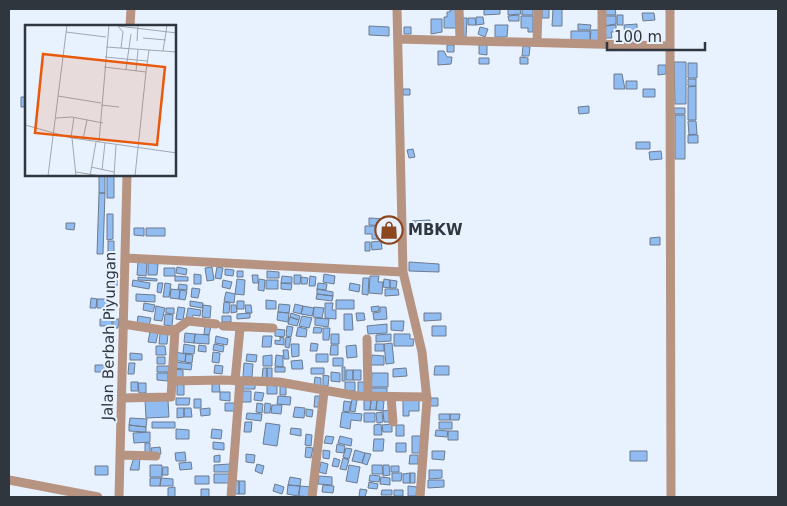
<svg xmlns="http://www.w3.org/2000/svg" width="787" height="506" font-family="'DejaVu Sans',sans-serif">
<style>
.building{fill:#90bcf1;stroke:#6d7b8e}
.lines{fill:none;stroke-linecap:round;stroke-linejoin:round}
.minor{stroke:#b79381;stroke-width:9}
.labels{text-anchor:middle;stroke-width:4;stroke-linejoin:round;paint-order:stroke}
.poi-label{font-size:15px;font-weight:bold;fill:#30363e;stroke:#e8f2ff;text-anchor:start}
.street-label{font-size:15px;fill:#30363e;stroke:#e8f2ff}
.inset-road{fill:none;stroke:#9ea7b2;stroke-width:1}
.view{fill:#e8590c;fill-opacity:0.15;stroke:#e8590c;stroke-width:2.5}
.inset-edge{fill:none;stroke:#30363e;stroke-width:2.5}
</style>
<rect width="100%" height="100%" fill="#e8f2ff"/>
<path class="building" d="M459,9V28H444V17H447V12H450V10Z
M484,9H500V14L484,15Z
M508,9H520L521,14L508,15Z
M522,9H533V15H522Z
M542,9H549V18H542Z
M553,9H562V26H552Z
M603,9H615L616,15H604Z
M642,13H654L655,20L643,21Z
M519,15V21H509L508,16Z
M617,15H623V25H617Z
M521,16H533V32H528V28H521Z
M603,16H616V24L604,26Z
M476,17H483L484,24L476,25Z
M460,18H467L466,38L460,35Z
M468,18H475L476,25H468Z
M431,19H442V32L431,34Z
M578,24L591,25L590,30H578Z
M637,24V38L625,39L624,25Z
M495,25H508L507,37H495Z
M616,25V32H611L612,38H604L603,26Z
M369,26L389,27V36L369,35Z
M404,27H411V34H404Z
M480,27L488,29L485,37L478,34Z
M591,30H601L600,41H590Z
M571,31H590V41L571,40Z
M447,45H454V52H447Z
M479,45H487V55L479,54Z
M523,46L530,47L529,56H522Z
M438,51H444L447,57H452L451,64L438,65Z
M520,57L528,58V64H520Z
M479,58H489V64H479Z
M674,62H686V104H675Z
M688,63H697V78H688Z
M658,65H666V74L658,75Z
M614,74H622L625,89H614Z
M688,79H696V86H688Z
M626,81H637V89H626Z
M696,86V120H688V87Z
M403,89H410V95H403Z
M643,89H655V97H643Z
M21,97H26V107H21Z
M589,106V113L579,114L578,107Z
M674,108H685V114H674Z
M675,115H685V159H675Z
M688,121H696L697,134L689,135Z
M688,135H698V143H688Z
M636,142H650V149H636Z
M413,149L415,157L409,158L407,150Z
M661,151L662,159L650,160L649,152Z
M99,175H105V193H99Z
M107,175H114V198H107Z
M99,193H105L103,254H97Z
M107,214H113V239L107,240Z
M369,218L387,219V226L369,225Z
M430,220V225L412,226V221Z
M66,223H75L74,230L66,229Z
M365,226H381V230H386V235H381V239H372V234H365Z
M134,228H144V236L134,235Z
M146,228H165V236H146Z
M414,228H425V233L414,234Z
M660,237V245H650V238Z
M108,241H114V255H108Z
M381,241L382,249L372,250L371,242Z
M365,242H370V251H365Z
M138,262L147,263L146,276L137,275Z
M409,262L439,264V272L409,271Z
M148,263L158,264L157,275H148Z
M177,267L187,269L186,275L176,273Z
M212,267L214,280L207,281L205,268Z
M217,267L223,268L221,279L215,278Z
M164,268H175V276H164Z
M225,269L234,270L233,276L225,275Z
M237,271H243V277H237Z
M267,271L279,272V278H267Z
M194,274L201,275V284H194Z
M324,274L335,276L334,284L323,282Z
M252,275H258V283H253Z
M294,275H301L300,284H294Z
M175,276L188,277V281H175Z
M282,276L292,277V283H281Z
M310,276L316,277L315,286H309Z
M370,276H379L378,282H383L382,294L369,293Z
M138,277L157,279V281L138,280Z
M301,277L308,278L307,284H301Z
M363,278H369L368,295L362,294Z
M110,279H117V286H110Z
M237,279L245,280L244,295L235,294Z
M259,279L265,280L264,291L258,290Z
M384,279L390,280V288L383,287Z
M133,280L150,283L149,289L132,286Z
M223,280L232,282L230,289L222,287Z
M266,280H278V289H266Z
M390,280L397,281L396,288H390Z
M158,283H163L161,293L157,292Z
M165,283L171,284L169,297H163Z
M281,283L292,284L291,290L281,289Z
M318,283L327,284L326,290L317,289Z
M350,283L360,285L359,292L349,290Z
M179,284L187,285V290L178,289Z
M192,288L200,289L198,298L191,297Z
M171,289L180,290L179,299L170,298Z
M317,289L333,292V296L317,294Z
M385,289H398L399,295L385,296Z
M180,290L187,291L185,300L179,299Z
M226,292L235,294L234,303L224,301Z
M136,294L155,295V302L136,301Z
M317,294L333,296L332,301L316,299Z
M91,298L97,299L96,308H90Z
M97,299H110L109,308H97Z
M266,300L276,301V309H266Z
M336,300H354V309H336Z
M190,301L203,303L202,308L190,306Z
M237,301H244V309H237Z
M224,302L230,303L229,313H223Z
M144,303L155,305L153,312L143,310Z
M325,303H333L332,310H336V319L325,318Z
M279,304L290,305L289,313L278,312Z
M295,304L303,306L301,314L293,312Z
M203,305L211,306L210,318L202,317Z
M231,305H236L237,312L231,313Z
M245,305H251L252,313H246Z
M156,306L165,308L162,321L154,320Z
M303,306L314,308L312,316L301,314Z
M379,306V311L372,312L371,307Z
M178,307L185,308L183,320L176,319Z
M314,307L324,308L322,318L313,317Z
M380,307H386L387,319L374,320L373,313L380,312Z
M166,308H174V314L166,313Z
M188,308L201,310L200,316L193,315L192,319H186Z
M278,312L289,313L288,322L277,320Z
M250,313V318L237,319V314Z
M291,313L300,316L299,320L290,317Z
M356,313H364L365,320L357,321Z
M424,313H441V320L424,321Z
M165,314L173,315L172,326L164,325Z
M344,314H352L353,330H344Z
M138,316L151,318L149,326L137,324Z
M222,316H231V322H222Z
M302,316L312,318L309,328L299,326Z
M290,317L299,320L297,326L288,324Z
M315,318L329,319L328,327L315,325Z
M100,319H112V326H100Z
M113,319H119L118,328H113Z
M391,321H404L403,331L391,330Z
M387,324V333L368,334L367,326Z
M205,325L211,326L209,335L204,334Z
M287,326L293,327L291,337L286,336Z
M432,326H446V336H432Z
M298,327L307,329L306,337L296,336Z
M314,327L322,328L321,333H313Z
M323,328H330L329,340H323Z
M275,329L285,330L284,337L275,336Z
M150,332L158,333L156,343L148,342Z
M160,333L168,334L167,344H159Z
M185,333L195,334L194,343L184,342Z
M195,334L209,335V344L194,343Z
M331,334H339V344H331Z
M391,334V341L376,342V335Z
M394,334H410V339H414L413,346H394Z
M216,336L228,339L227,345L215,343Z
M263,336H272L271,347H262Z
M280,337L284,338V345L275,344V340L280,341Z
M286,337L291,338L289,348L285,347Z
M311,343L318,344L317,351H310Z
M392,343L394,363L386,364L384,344Z
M184,344L195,346L194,354L183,353Z
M214,344L224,346L223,352L213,350Z
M291,344H299V356L292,357Z
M375,344H384V351H375Z
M199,345L206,346V352L198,351Z
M331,345H338V355H330Z
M356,345L357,357L347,358L346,346Z
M156,346H165L166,355H156Z
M283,350H288L289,359H284Z
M175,352L186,354L185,362L174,360Z
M213,352L220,353L219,363L212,362Z
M130,353L142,354V360H130Z
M186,354L193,355L192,363L185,362Z
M247,354L257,355L256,362L246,361Z
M316,354H328V362H316Z
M272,355V366H263V356Z
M276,355L283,356V367L275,366Z
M372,355L384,356V365H371Z
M157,357H165V364H157Z
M333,358H343V366H333Z
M302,360L303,369H292L291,361Z
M175,362L192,364L191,370L174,368Z
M129,363H135L134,374H128Z
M244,363L253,364L252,377H243Z
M95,365H105V372H95Z
M215,365L223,366L222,374L214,373Z
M157,366H169V372H157Z
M435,366H449V375H434Z
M275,367H285V372H275Z
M342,367H345V381H342Z
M263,368H267V379H262Z
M267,368H272V379H267Z
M311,368H324V374H311Z
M406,368L407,376L393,377V369Z
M174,369L183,370V378H173Z
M346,370H353V380H346Z
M353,370H361V380H353Z
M331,372L340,373V382L331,381Z
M157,373H168V381L157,380Z
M372,373H388V387H371Z
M323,375L329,376L328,386H323Z
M315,377L321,378V386L314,385Z
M131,382H138V391H131Z
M345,382H355V391H345Z
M358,382H366V395H358Z
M138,383H146V393H139Z
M219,383L220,392H212V384Z
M243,383L255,384V389H243Z
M177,384L184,385V395H177Z
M267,385L277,386V394H267Z
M280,385H286V395H280Z
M370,388H387V396H369Z
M242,391H251V402H242Z
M220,392H230V401L220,400Z
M255,392L264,393L262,401L254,400Z
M278,396L291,397L290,405L277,404Z
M315,396H322L321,407H314Z
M176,398H190L189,405H176Z
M431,398H438V406H430Z
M194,399H201V408H194Z
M352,399L357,400L355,412L350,411Z
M403,399H419V411H409V416H403Z
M145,400H168L169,417L146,418Z
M364,400H371L370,410H364Z
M371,400H377L376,410H370Z
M377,400L384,401L383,411L376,410Z
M344,401L351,402L349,412L343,411Z
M225,403H235V411H225Z
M257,403L263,404L262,413L256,412Z
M265,403L271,404L270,413H264Z
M272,405H282L281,414L271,413Z
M295,407L305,408L304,418L293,417Z
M177,408H184V417L177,418Z
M184,408H191L192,417H184Z
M210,408V415L201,416L200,409Z
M306,409L313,410L312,417L306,416Z
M390,410L391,422H384L383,411Z
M342,412L362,414L361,421L351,420L350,429L340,427Z
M382,412L383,422L377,423L376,413Z
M247,413L262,414L261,421L246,419Z
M364,413H375V422H364Z
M439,414H450V420H439Z
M450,414H460L459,420H450Z
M130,418L147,419L146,427L129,425Z
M152,422H175V428H152Z
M245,422H252L251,432H244Z
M439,422H452V429H439Z
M266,423L280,425L277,446L263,444Z
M381,424L382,435H374V425Z
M392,424V432H383L382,425Z
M129,425L146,427V432L129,431Z
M396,425H404V436H396Z
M291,428L301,429V436L290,434Z
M176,429L189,430V439H176Z
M212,429L222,430L221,439L211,438Z
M436,430L448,431L447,437L435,436Z
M448,431H458V440H448Z
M150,432V442L134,443L133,433Z
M306,434L312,435L311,446L305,445Z
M326,436L334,437L332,444L324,443Z
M340,436L352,439L351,446L338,443Z
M412,436H421V453H412Z
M374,439H384L383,451H373Z
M213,442L224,443V450L213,449Z
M145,443H150V454H145Z
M396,443H406V452H396Z
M337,444L345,446L344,453L336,452Z
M160,447L161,454H152L151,448Z
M306,447L313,448L311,458L305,457Z
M346,448L352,449L349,459L343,457Z
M323,450L330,451L329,459L323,458Z
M355,450L365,453L362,463L352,461Z
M432,451H445L444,460L432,459Z
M630,451H647V461H630Z
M185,452L186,461H176L175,453Z
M365,453L371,454L367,465L362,463Z
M246,454L255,455L254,463L246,462Z
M220,455V462H214V456Z
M410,455H418V464H409Z
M134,457H140L139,470H130Z
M334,458L340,460L338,467L332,466Z
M343,458L349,460L346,470L340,469Z
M191,462L192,469L180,470L179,463Z
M321,462L328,464L326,474L319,472Z
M230,464V472H214V465Z
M257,464L264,466L262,474L255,471Z
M150,465H162V477H150Z
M349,465L360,467L357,483L346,481Z
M372,465H382L383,474H372Z
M383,465H389L390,475L383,476Z
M95,466H108V475H95Z
M391,466H399V472H391Z
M163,467H168V475H162Z
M429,470H442V478L429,479Z
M392,473H402L401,481H392Z
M410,473H415V483H410Z
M410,473V483H403V474Z
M214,474H229V483H214Z
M370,475L380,476L379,482L369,481Z
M195,476H209V484H195Z
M319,476L332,477V485L318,484Z
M290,477L301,479L300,486L288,485Z
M381,477L390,478V485L380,484Z
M150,478H161L160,486H150Z
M161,478L173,479V486H160Z
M232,480L239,481V494H232Z
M428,480H444V487L428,488Z
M239,481H245V494H239Z
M369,482L378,484L377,489L368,488Z
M275,484L284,487L282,494L273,491Z
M288,485L300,486L298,496L287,494Z
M323,485L334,486L333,493L322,492Z
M300,486L312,487L311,497L299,496Z
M408,486L417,487L416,496H408Z
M175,487V497H168V488Z
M201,489H209V497H201Z
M360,489L367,490L365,497H359Z
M382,490H392V495H381Z
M394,490H403V496H394Z"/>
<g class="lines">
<path class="minor" d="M397,9L403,272L422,352L427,400L420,497
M459,9L460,40
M130,26L131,9
M398,39L670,46V9
M537,42L538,9
M602,44V9
M670,46L671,497
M125,258L403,272
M123,324L168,331L177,329L188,321L216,324
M223,326L273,328
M367,339L368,397
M172,381L222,380L279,382L357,396L427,397
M235,381L240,328
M391,397L393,422
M122,398L171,397L175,330
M120,455L156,456
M9,480L98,497
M119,497L127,175
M231,497L240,381
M312,497L324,392"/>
</g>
<defs>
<g id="shop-ring" transform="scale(1.4375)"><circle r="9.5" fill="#e8f2ff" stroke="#8c471e" stroke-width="1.5"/><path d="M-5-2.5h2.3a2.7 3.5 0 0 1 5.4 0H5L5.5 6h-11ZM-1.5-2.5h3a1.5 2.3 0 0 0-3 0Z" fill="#8c471e"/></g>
</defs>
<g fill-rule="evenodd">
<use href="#shop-ring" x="389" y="230"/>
</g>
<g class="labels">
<g class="poi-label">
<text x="408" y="235">MBKW</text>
</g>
<g class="street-label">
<text transform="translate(109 336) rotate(-89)" y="5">Jalan Berbah Piyungan</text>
</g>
</g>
<g transform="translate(25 25)">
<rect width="151" height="151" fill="#e8f2ff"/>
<path class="inset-road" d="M93,1L152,8M93,1L98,7L96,23M41,7L81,12M118,13L141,15M112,16L113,0M81,22L152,27M138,26L142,0M80,32L122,36M79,42L121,47L124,25M101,44L106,9M111,46L113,25M33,71L76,78M76,80L94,82M31,93L47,92L78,98M0,100L47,113L152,128M46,112L49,92M47,113L51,151M58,114L62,95M74,117L84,0M66,142L89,147M77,145L80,118M51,147L76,151M23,151L42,0M65,151L71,117M89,151L91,120M110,151L121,47"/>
<path class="view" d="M18,29L140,42L132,120L10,108Z"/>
<rect width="151" height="151" class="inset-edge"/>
</g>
<rect width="787" height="506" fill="none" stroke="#30363e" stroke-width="20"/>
<path d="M607 42v8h98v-8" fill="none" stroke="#30363e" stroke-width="2.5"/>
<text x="614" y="42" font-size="15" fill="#30363e" stroke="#e8f2ff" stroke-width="4" paint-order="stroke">100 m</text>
</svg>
